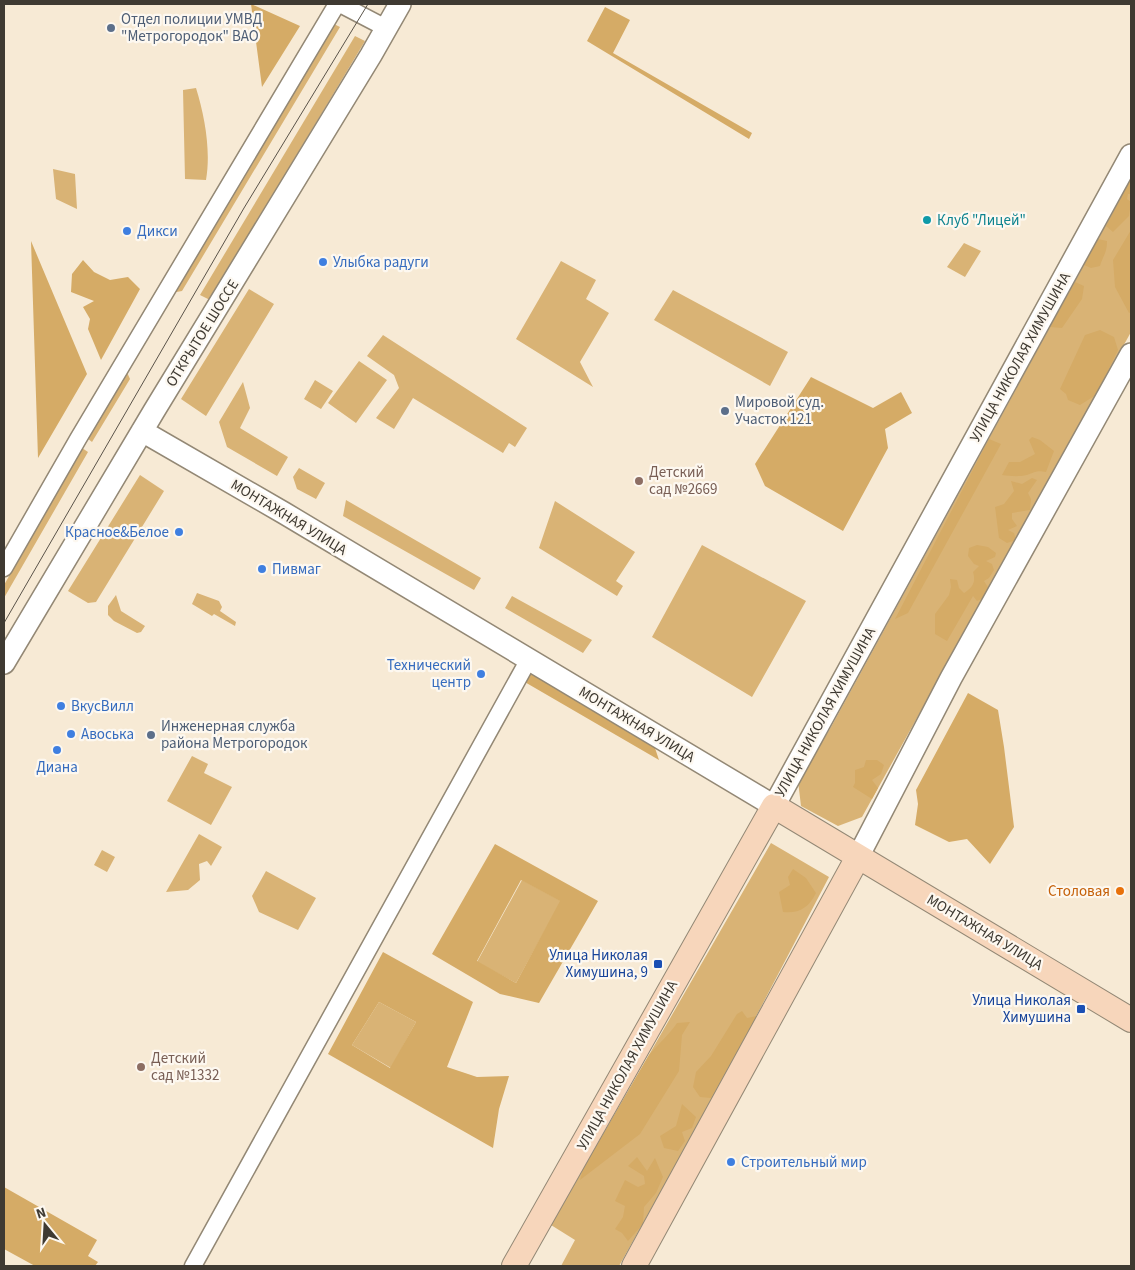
<svg xmlns="http://www.w3.org/2000/svg" width="1135" height="1270" font-family="'Source Sans 3',sans-serif">
<style>
.green{fill:#d9b375}
.forest{fill:#d5ab66;fill-rule:evenodd}
.lines{fill:none;stroke-linecap:round;stroke-linejoin:round}
.minor-casing{stroke:#938875;stroke-width:19}
.tertiary-casing{stroke:#938875;stroke-width:24}
.secondary-casing{stroke:#938875;stroke-width:26}
.minor{stroke:#fff;stroke-width:16}
.tertiary{stroke:#fff;stroke-width:21}
.secondary{stroke:#f7d6bb;stroke-width:24}
.tram{stroke:#5a5349;stroke-width:1}
.service-dot{fill:#5c6f8a;stroke:#fdf8f0;stroke-width:2}
.culture-dot{fill:#0f9aa8;stroke:#fdf8f0;stroke-width:2}
.shop-dot{fill:#3f7fe0;stroke:#fdf8f0;stroke-width:2}
.education-dot{fill:#8d6e63;stroke:#fdf8f0;stroke-width:2}
.food-dot{fill:#e8710a;stroke:#fdf8f0;stroke-width:2}
.transit-dot{fill:#1a4fb4;stroke:#fdf8f0;stroke-width:2}
.labels{text-anchor:middle;stroke-width:4.5;stroke-linejoin:round;paint-order:stroke}
.service-label{font-size:15px;fill:#4e5e75;stroke:#fdf8f0;text-anchor:start}
.culture-label{font-size:15px;fill:#0d838f;stroke:#fdf8f0;text-anchor:start}
.shop-label{font-size:15px;fill:#366cbe;stroke:#fdf8f0;text-anchor:start}
.street-label{font-size:15px;fill:#3f3a32;stroke:#fdf8f0}
.education-label{font-size:15px;fill:#785e54;stroke:#fdf8f0;text-anchor:start}
.food-label{font-size:15px;fill:#c56008;stroke:#fdf8f0;text-anchor:end}
.transit-label{font-size:15px;fill:#164399;stroke:#fdf8f0;text-anchor:end}
</style>
<rect width="100%" height="100%" fill="#f7ead5"/>
<path class="green" d="M334,24L340,27L182,291L171,293Z
M355,36L365,41L210,300L200,295Z
M196,88C205,117 211,151 206,180L185,179L183,90Z
M53,169L75,174L77,209L56,199Z
M1131,179V332L862,817L838,826L801,806L798,781L831,727Z
M964,243L981,251L965,277L947,267Z
M561,261L596,280L586,299L609,313L580,362L593,387L516,339Z
M249,289L274,304L206,416L181,399Z
M673,290L788,352L770,386L654,320Z
M383,335L527,428L515,447L509,443L503,453L413,398L394,429L376,418L399,388L394,375L367,356Z
M359,361L387,380L356,423L328,403Z
M126,370L130,379L92,442L87,438Z
M315,380L333,391L321,409L304,399Z
M243,382L250,408L240,428L288,457L277,476L227,447L219,422Z
M82,448L88,452L4,598V585Z
M299,468L325,483L316,499L297,489L293,477Z
M140,475L164,491L96,602L88,603L68,591Z
M346,500L481,578L474,590L343,516Z
M555,501L635,552L616,581L623,586L617,596L539,548Z
M702,545L806,601L752,697L652,637Z
M197,593L219,601L222,607L220,611L236,622L235,626L214,614L212,616L192,604Z
M116,595L121,611L145,626L141,632L137,633L114,621L108,615V606Z
M512,596L592,640L583,653L505,608Z
M192,756L208,764L204,773L232,787L211,825L167,801Z
M199,834L222,847L211,866L207,861L199,864L200,880L188,890L166,892Z
M771,843L829,877L716,1093L619,1266H561L575,1240L551,1225Z
M102,850L115,857L107,872L94,865Z
M266,871L316,898L298,930L259,912L252,896Z
M522,880L561,901L516,983L477,962Z
M379,1002L416,1022L391,1068L352,1045Z"/>
<path class="forest" d="M251,4L300,26L262,87Z
M605,7L630,20L613,53L752,133L749,139L587,41Z
M1131,179V194H1128L1127,199L1131,202L1129,216L1113,232L1106,226Z
M1131,230V312L1129,313L1115,287L1113,260Z
M1098,239L1107,241C1107,254 1103,255 1100,266L1091,268L1084,265Z
M31,241L87,374L38,458Z
M83,260L94,272L110,280L128,277L140,289L101,360L88,329L90,319L83,307L94,301L71,292L72,274Z
M1075,282L1084,286L1082,299L1062,328L1050,327Z
M1100,330L1114,337L1118,350L1096,395L1080,405L1068,400L1066,394L1060,389L1085,335Z
M811,377L873,408L901,392L912,413L885,429L888,448L843,531L765,486L755,464Z
M1032,437L1040,440L1054,451L1046,472C1037,470 1035,472 1027,475C1018,477 1010,476 1002,475L1009,462H1020L1035,454L1029,440Z
M989,439L1001,444L908,613L895,619Z
M1032,478L1037,480L1028,493L1031,499L1030,510L1012,513V519L1017,526L1008,530L1014,533L1016,540L1007,543L999,538L995,507L1004,504L1014,491L1011,481L1022,484Z
M977,545L988,547L996,553L995,557L986,561L992,564L994,570L989,578L984,581L989,589L984,598L977,601L973,596L947,641L935,634V614L949,595L951,587L950,579L957,580L959,588L964,593C973,587 976,582 973,572L979,566L974,564L968,556L969,548Z
M531,669L653,742L659,760L523,681Z
M968,693L998,710L1004,747L1014,827L990,864L967,839L949,842L915,825L918,804L916,790Z
M866,760H877L884,765L881,774L872,780L878,788L872,799L853,787L855,783V770L864,767Z
M495,844L598,901L539,1003L500,994L432,954ZM521,880L560,901L516,983L477,961Z
M793,869L806,878L816,893C809,908 798,914 783,912L779,892L790,885L788,877Z
M383,952L473,1002L447,1067L477,1077L509,1076L499,1109L493,1148L328,1054ZM379,1002L416,1022L390,1068L352,1045Z
M742,1011L747,1018L757,1016L711,1098L700,1097L693,1087L696,1072L711,1056L737,1014Z
M690,1022L682,1035L679,1071L640,1134L580,1180L583,1169L649,1055C658,1044 670,1034 677,1023Z
M682,1104L696,1117L692,1128L682,1132L685,1141L678,1151L664,1148L660,1136L676,1126Z
M637,1157L647,1171L655,1158L663,1177L656,1193L644,1207L643,1224L628,1241L622,1233L615,1229L623,1217L625,1206L615,1201L625,1180L638,1187L645,1184L644,1176L628,1166Z
M4,1187L97,1240L88,1256L98,1262L95,1266H35L4,1249Z"/>
<g class="lines">
<g class="minor-casing">
<path id="minor" d="M340,4L386,28
M4,568L78,439L337,4
M193,1266L529,659"/>
</g>
<g class="tertiary-casing">
<path id="tertiary" d="M142,431L284,513L774,806L1131,155
M4,663L154,411L371,55L400,4
M858,857L951,678L1131,354"/>
</g>
<g class="secondary-casing">
<path id="secondary" d="M514,1266L774,806L1131,1020
M634,1266L858,857"/>
</g>
<use href="#minor" class="minor"/>
<use href="#tertiary" class="tertiary"/>
<use href="#secondary" class="secondary"/>
<path class="tram" d="M4,623L244,208L368,4"/>
</g>
<g class="service-dot">
<circle cx="111" cy="28" r="5"/>
<circle cx="725" cy="411" r="5"/>
<circle cx="151" cy="735" r="5"/>
</g>
<circle class="culture-dot" cx="927" cy="220" r="5"/>
<g class="shop-dot">
<circle cx="127" cy="231" r="5"/>
<circle cx="323" cy="262" r="5"/>
<circle cx="179" cy="532" r="5"/>
<circle cx="262" cy="569" r="5"/>
<circle cx="481" cy="674" r="5"/>
<circle cx="61" cy="706" r="5"/>
<circle cx="71" cy="734" r="5"/>
<circle cx="57" cy="750" r="5"/>
<circle cx="731" cy="1162" r="5"/>
</g>
<g class="education-dot">
<circle cx="639" cy="481" r="5"/>
<circle cx="141" cy="1067" r="5"/>
</g>
<circle class="food-dot" cx="1120" cy="891" r="5"/>
<g class="transit-dot">
<rect x="653" y="959" width="10" height="10" rx="2.5"/>
<rect x="1076" y="1004" width="10" height="10" rx="2.5"/>
</g>
<g class="labels">
<g class="service-label">
<text x="121" y="24">Отдел полиции УМВД<tspan x="121" dy="17">"Метрогородок" ВАО</tspan></text>
<text x="735" y="407">Мировой суд.<tspan x="735" dy="17">Участок 121</tspan></text>
<text x="161" y="731">Инженерная служба<tspan x="161" dy="17">района Метрогородок</tspan></text>
</g>
<g class="culture-label">
<text x="937" y="225">Клуб "Лицей"</text>
</g>
<g class="shop-label">
<text x="137" y="236">Дикси</text>
<text x="333" y="267">Улыбка радуги</text>
<text x="169" y="537" text-anchor="end">Красное&amp;Белое</text>
<text x="272" y="574">Пивмаг</text>
<text x="471" y="670" text-anchor="end">Технический<tspan x="471" dy="17">центр</tspan></text>
<text x="71" y="711">ВкусВилл</text>
<text x="81" y="739">Авоська</text>
<text x="57" y="772" text-anchor="middle">Диана</text>
<text x="741" y="1167">Строительный мир</text>
</g>
<g class="street-label">
<text transform="translate(202 333) rotate(-58)" y="5">ОТКРЫТОЕ ШОССЕ</text>
<text transform="translate(1020 357) rotate(-61)" y="5">УЛИЦА НИКОЛАЯ ХИМУШИНА</text>
<text transform="translate(289 517) rotate(31)" y="5">МОНТАЖНАЯ УЛИЦА</text>
<text transform="translate(825 712) rotate(-61)" y="5">УЛИЦА НИКОЛАЯ ХИМУШИНА</text>
<text transform="translate(637 724) rotate(31)" y="5">МОНТАЖНАЯ УЛИЦА</text>
<text transform="translate(985 932) rotate(31)" y="5">МОНТАЖНАЯ УЛИЦА</text>
<text transform="translate(627 1065) rotate(-61)" y="5">УЛИЦА НИКОЛАЯ ХИМУШИНА</text>
</g>
<g class="education-label">
<text x="649" y="477">Детский<tspan x="649" dy="17">сад №2669</tspan></text>
<text x="151" y="1063">Детский<tspan x="151" dy="17">сад №1332</tspan></text>
</g>
<g class="food-label">
<text x="1110" y="896">Столовая</text>
</g>
<g class="transit-label">
<text x="648" y="960">Улица Николая<tspan x="648" dy="17">Химушина, 9</tspan></text>
<text x="1071" y="1005">Улица Николая<tspan x="1071" dy="17">Химушина</tspan></text>
</g>
</g>
<rect width="1135" height="1270" fill="none" stroke="#3f3a32" stroke-width="10"/>
<g transform="translate(45 1225) rotate(342)" stroke="#fdf8f0" stroke-width="4" paint-order="stroke">
<path d="M0-4L9 19L0 12L-9 19Z" fill="#3f3a32"/>
<text y="-8" font-size="14" font-weight="bold" text-anchor="middle" fill="#3f3a32">N</text>
</g>
</svg>
